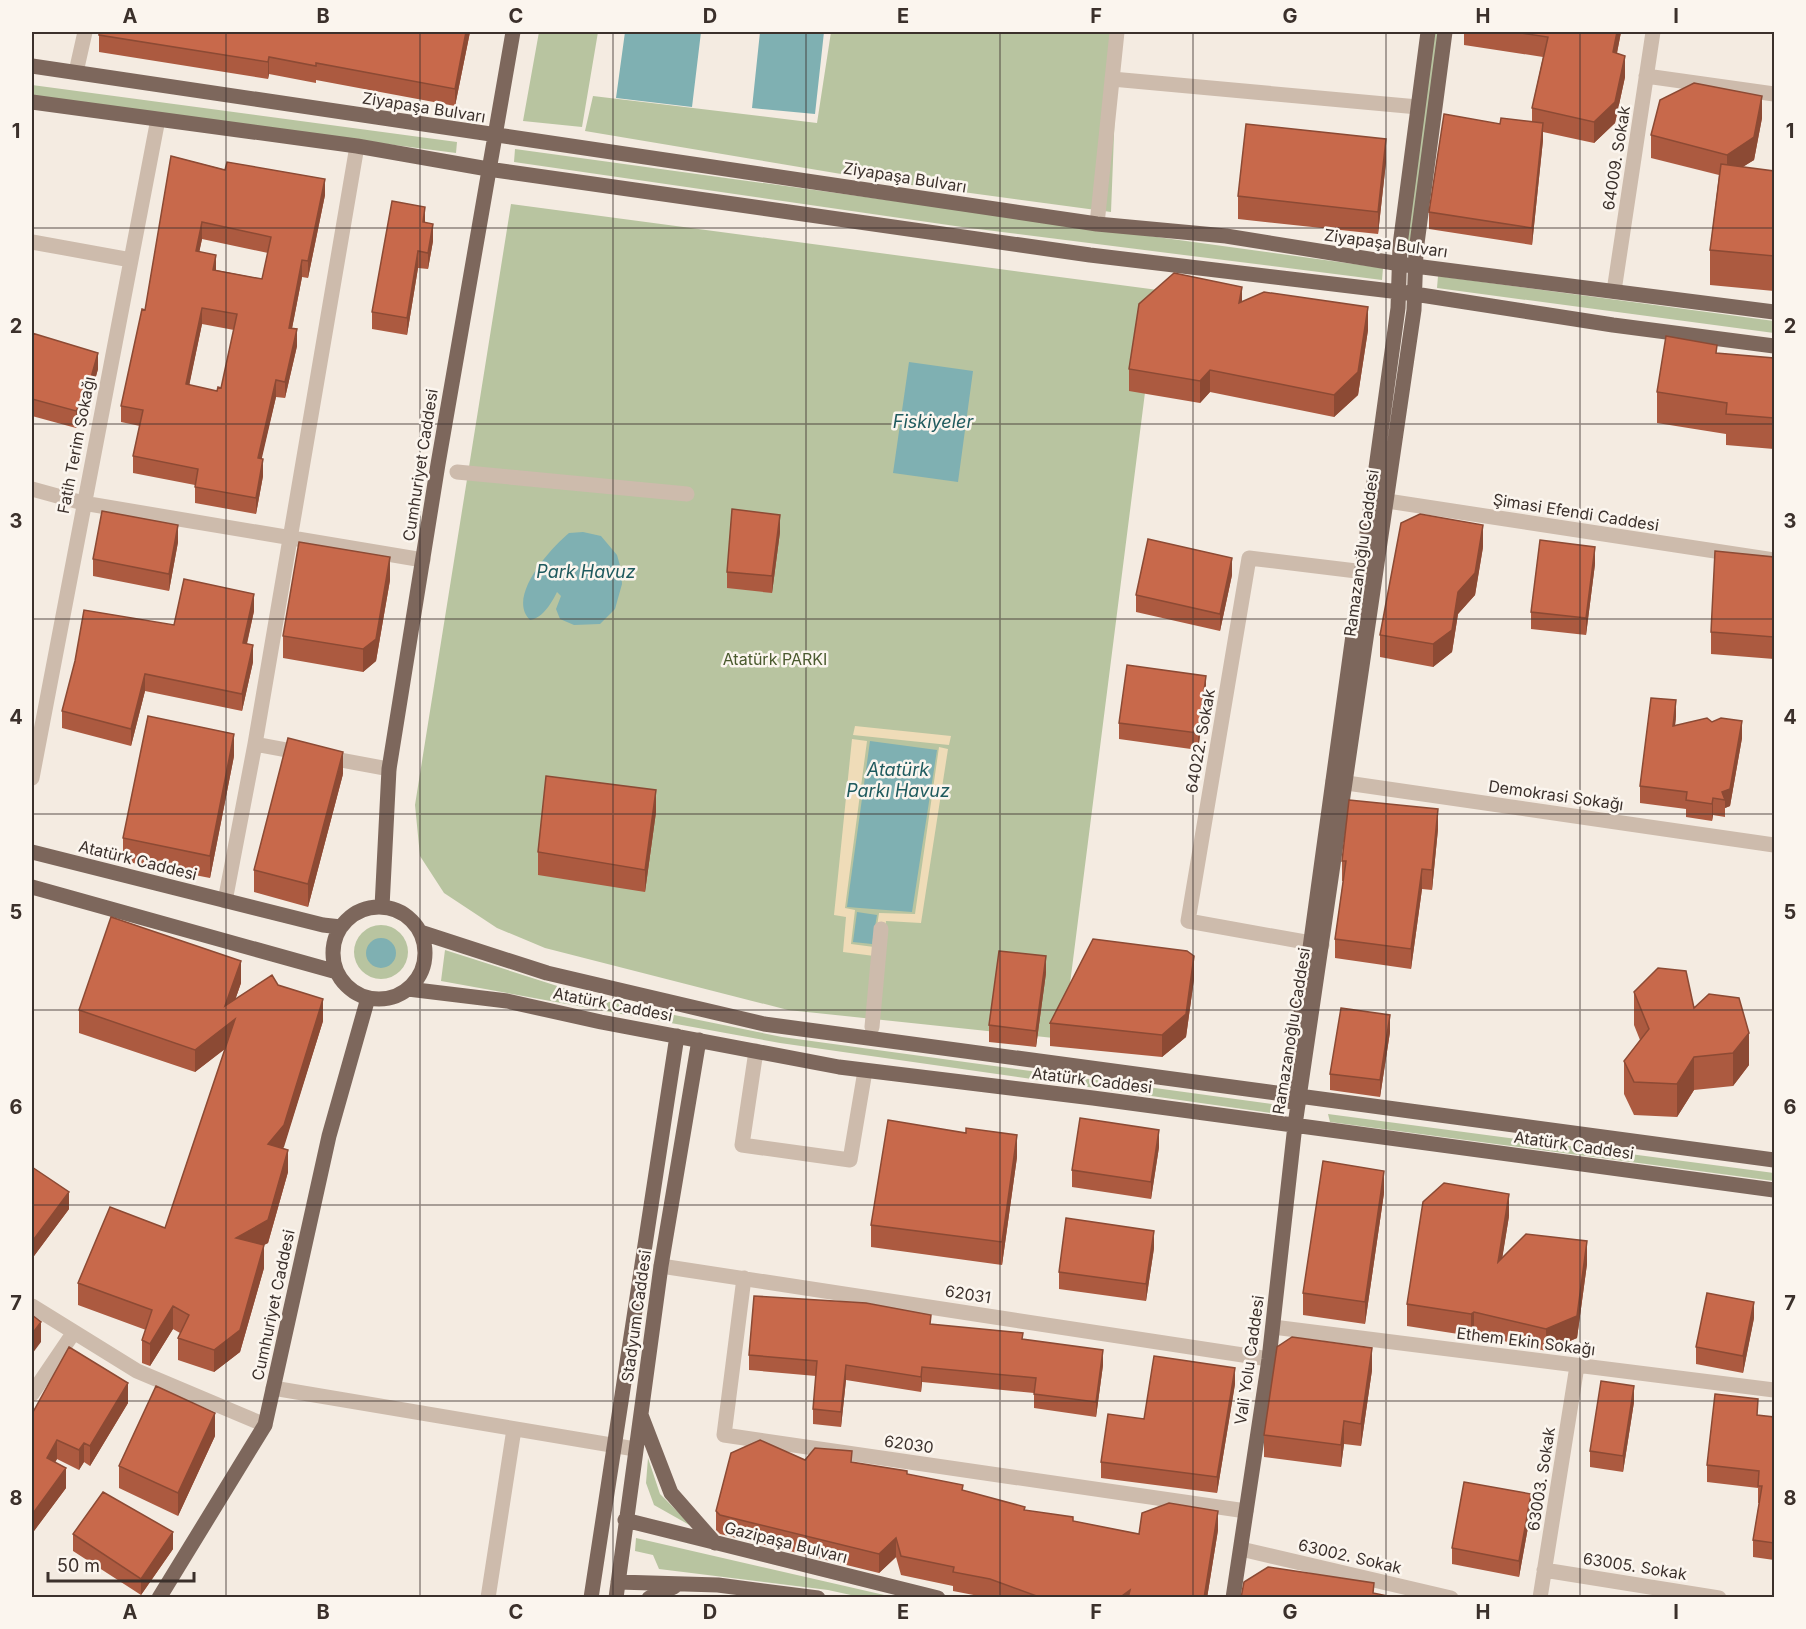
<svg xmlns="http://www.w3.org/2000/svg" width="1806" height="1629" font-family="Inter,sans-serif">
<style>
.green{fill:#b8c4a0}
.sand{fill:#efdcb8}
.water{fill:#7fb0b2}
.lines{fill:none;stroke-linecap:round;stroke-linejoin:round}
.minor{stroke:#cdbbac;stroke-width:15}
.major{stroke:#7d675c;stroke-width:15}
.wall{fill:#ac5a40;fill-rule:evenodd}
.shaded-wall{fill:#8c4a34}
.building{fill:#c8694b;stroke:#8c4a34;stroke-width:1.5;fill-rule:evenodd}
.grid{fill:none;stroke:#3b302b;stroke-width:1.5;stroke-opacity:0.55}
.labels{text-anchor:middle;stroke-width:5;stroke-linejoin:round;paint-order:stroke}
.street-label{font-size:16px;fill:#3b302b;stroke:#fbf5ee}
.park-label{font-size:16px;fill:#4a5a2e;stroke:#fbf5ee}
.water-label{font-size:18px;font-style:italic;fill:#1f5a5e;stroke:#fbf5ee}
.neatline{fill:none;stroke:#3b302b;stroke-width:2}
.grid-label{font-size:20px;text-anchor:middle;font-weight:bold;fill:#3b302b}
</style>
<rect width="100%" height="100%" fill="#f4ebe1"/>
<path class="green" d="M539,32H598L582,127L523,121Z
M831,32H1118L1111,212L889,182L585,131L593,96L817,123Z
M1435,32H1439L1409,250H1405Z
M32,85L457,142L456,153L32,98Z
M515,149L1383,268L1382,280L962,227L514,162Z
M511,204L1158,290L1063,1039L788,1010L545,948L497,928L444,893L420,856L415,805Z
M1438,276L1774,321V333L1437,288Z
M354 952a27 27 0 1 1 54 0a27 27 0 1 1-54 0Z
M445,950L601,1000L782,1037L1272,1104L1271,1113L780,1043L441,981Z
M1328,1114L1774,1173V1181L1330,1122Z
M648,1458L660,1494L693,1527L654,1505L646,1483Z
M636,1538L893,1597H860L828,1590L659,1569L653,1555L635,1551Z"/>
<path class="sand" d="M855,726L951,736L949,745L853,735Z
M852,739L867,741L845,908L855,910L851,944L874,947L879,913L915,914L939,747L948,749L921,923L886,921L882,957L843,952L846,917L834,915Z"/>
<path class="water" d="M625,32H701L692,107L616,98Z
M760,32H824L815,114L752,108Z
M909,362L973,371L958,482L893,473Z
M583,532L601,536L617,555L621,569L622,584L615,609L600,624L574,625L560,619L556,609L561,596L557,592C552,602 543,618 530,620C506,597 551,548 569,533Z
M870,741L937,750L912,912L847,907Z
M857,912L877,915L872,944L853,942Z
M366 953a15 15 0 1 1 30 0a15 15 0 1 1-30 0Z"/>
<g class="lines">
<path class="minor" d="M76,72L85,32
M1646,76L1774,94
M1112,79L1418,107
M1097,224L1117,32
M32,242L131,260
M1614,291L1653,32
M457,472L687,494
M32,489L83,503L423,560
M1374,499L1774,560
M255,744L389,769
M32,778L158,119
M1333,781L1774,845
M225,901L255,744L357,146
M1322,945L1188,921L1249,558L1373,573
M872,1027L881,929
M756,1051L742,1145L850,1160L865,1071
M661,1266L1269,1359
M744,1278L724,1435L1246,1511
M32,1306L137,1371L265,1425
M1273,1327L1774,1390
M273,1388L635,1449
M32,1394L74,1332
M1241,1549L1451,1598
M1544,1570L1719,1598
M488,1598L514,1429
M1540,1598L1577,1366"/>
<path class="major" d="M32,66L1097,224L1226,236L1407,265L1774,312
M32,102L357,146L488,169L1090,255L1408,293L1613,325L1774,346
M32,852L323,925L341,927
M32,887L337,972
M382,907L389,769L438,464L513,32
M333 953a46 46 0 1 1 92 0a46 46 0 1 1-92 0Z
M420,932L547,973L764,1024L1774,1160
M408,989L507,1001L601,1022L839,1067L1093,1098L1774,1190
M1291,1102L1290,1093L1398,308L1400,245L1428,32
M641,1415L671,1493L715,1543
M625,1520L938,1598
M618,1582L718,1585L818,1598
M159,1598L265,1425L329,1136L368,998
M591,1598L677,1036
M616,1598L661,1266L699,1040
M649,1598L674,1587
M1233,1598L1269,1359L1295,1125L1414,310L1416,251L1445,32"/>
</g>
<path class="wall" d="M470,32L455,106L316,80V83L269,74L268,79L99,52V35Z
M1464,32H1621L1617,53L1625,77L1615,123L1594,143L1543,132V140L1532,245L1429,229V212L1500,124L1532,122V108L1543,57L1464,45Z
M1762,118L1754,160L1742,167L1774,171V291L1710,285V250L1719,175L1651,158V135Z
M171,156L325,195L308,278L302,277L292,328L297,346L285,398L276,397L261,459L263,476L256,514L195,503V485L133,473V456L140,426L121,422V406L145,310ZM202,239L268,253L262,279L216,270L199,252ZM202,324L234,330L221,388L217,391L189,385Z
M1386,162L1378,234L1238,219V196Z
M425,223L433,241L428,269L418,268L407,335L372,329V312Z
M1242,302L1368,330L1358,395L1334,417L1210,392L1200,403L1129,391V369Z
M32,333L98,369L86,412L76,428L32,416Z
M1717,353L1774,358V449L1726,445V434L1657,423V392Z
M780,532L772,593L727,588V572Z
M178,542L169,591L93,576V559Z
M1483,547L1475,595L1458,614L1452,652L1433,667L1380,657V635Z
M1774,557V659L1711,654V632Z
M1595,564L1586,635L1531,629V612Z
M1232,575L1220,631L1136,612V595Z
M390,580L376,661L363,672L283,658V636Z
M254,611L247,644L253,662L242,711L145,691L131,746L62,728V711L174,625Z
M1206,693L1198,750L1119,739V723Z
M1676,717L1675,725L1712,722L1742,738L1730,806L1725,808V817L1713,815L1712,821L1686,817V809L1640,803V786Z
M234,756L210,878L123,861V838Z
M343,774L308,907L254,892V870Z
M656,812L645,892L538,875V852Z
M1438,829L1432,890L1422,889L1411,969L1335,958V939L1343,881H1342V861Z
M1046,973L1036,1047L989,1042V1025Z
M1194,979L1186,1037L1162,1057L1050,1046V1023Z
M241,983L235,1000L278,985L323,1021L283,1148L288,1172L268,1243L263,1245L264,1268L240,1352L214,1372L178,1360V1338L180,1333L173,1329L150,1366L142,1363V1340L146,1330L78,1305V1283L165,1228L225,1049L195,1072L79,1033V1010Z
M1634,992L1694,1008L1749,1065L1733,1086L1694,1090L1677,1117L1634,1115L1624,1094V1061L1640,1040L1634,1025Z
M1390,1032L1380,1097L1330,1090V1074Z
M1159,1147L1151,1199L1072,1187V1170Z
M1017,1157L1002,1265L871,1247V1225Z
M32,1167L69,1209L34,1256L32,1255Z
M1384,1193L1365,1324L1303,1315V1293Z
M1509,1216L1502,1258L1587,1264L1577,1338L1546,1351L1474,1334L1471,1336L1407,1326V1304Z
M1154,1248L1146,1301L1059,1289V1272Z
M1754,1318L1743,1373L1696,1364V1347Z
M931,1324L1023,1339L1103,1365L1096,1417L1034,1408V1393L922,1382L921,1392L846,1380L841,1427L813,1424V1409L816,1376L749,1370V1355Z
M1372,1370L1361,1446L1344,1444L1341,1467L1264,1457V1435Z
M1235,1384L1217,1493L1101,1478V1462L1144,1419Z
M1634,1402L1623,1472L1590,1467V1451Z
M128,1403L90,1466L84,1462L79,1470L57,1459L55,1462L66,1488L34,1531L32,1530V1414Z
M1758,1416L1774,1417V1560L1753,1557V1540L1759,1503H1758V1488L1707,1482V1465Z
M215,1436L178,1516L119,1488V1466Z
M805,1460L852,1462L907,1474L963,1491L1025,1510L1073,1521L1139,1534L1218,1530L1207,1598H989L953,1591V1586L901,1575L896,1557L879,1573L720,1534L716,1530V1511Z
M1531,1511L1519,1577L1452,1564V1548Z
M73,1534L173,1549L141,1595L73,1551Z"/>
<path class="shaded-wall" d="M466,32H470L455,106V89Z
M1617,32H1621L1613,73V52Z
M1625,56V77L1615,123L1594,143V122Z
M269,57V74L268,79V62Z
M1762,96V118L1754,160L1727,177V155Z
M1543,123V140L1532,245V228Z
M1386,139V162L1378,234V212Z
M325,179V195L308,278V261Z
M425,207V224L423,222Z
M202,222V239L196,268V251Z
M433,224V241L428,269V253Z
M418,251V268L407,335V318Z
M216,255V272L213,270Z
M302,260V277L289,344V328Z
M1242,287V310L1239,303Z
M1368,307V330L1358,395L1334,417V395Z
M202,308V324L186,401V384Z
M297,329V346L285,398V382Z
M98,353V369L86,412L76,428V411Z
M1210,370V392L1200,403V381Z
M276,380V397L258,475V458Z
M263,459V476L256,514V498Z
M780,515V532L772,593V576Z
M178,525V542L169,591V574Z
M1483,525V547L1475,595L1458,614L1452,652L1433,667V644L1458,592Z
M1595,547V564L1586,635V618Z
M390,557V580L376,661L363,672V649Z
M1232,558V575L1220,631V614Z
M254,594V611L243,660V643Z
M253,645V662L242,711V694Z
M145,674V691L131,746V729Z
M1206,676V693L1198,750V733Z
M1676,700V717L1673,743V726Z
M1742,721V738L1730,806L1725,808V800L1722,792Z
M234,734V756L210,878V856Z
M343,752V774L308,907V884Z
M656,790V812L645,892V870Z
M1713,798V815L1712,821V804Z
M1438,809V829L1432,890V870Z
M1422,869V889L1411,969V949Z
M1046,956V973L1036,1047V1031Z
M1194,956V979L1186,1037L1162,1057V1035Z
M241,961V983L226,1026L235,1019V1041L195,1072V1050L225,1006Z
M323,999V1021L284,1147L268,1166V1144Z
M1390,1015V1032L1380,1097V1080Z
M1749,1033V1065L1733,1086V1053Z
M1694,1057V1090L1677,1117V1084Z
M1159,1130V1147L1151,1199V1182Z
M1017,1135V1157L1002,1265V1242Z
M288,1150V1172L268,1243L236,1260V1238Z
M1384,1171V1193L1365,1324V1302Z
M69,1192V1209L34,1256V1239Z
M1509,1194V1216L1498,1285V1262Z
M1154,1231V1248L1146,1301V1284Z
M1587,1241V1264L1577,1338L1546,1351V1329Z
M264,1245V1268L240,1352L214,1372V1350Z
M1754,1302V1318L1743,1373V1356Z
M173,1306V1329L150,1366V1344Z
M1474,1312V1334L1471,1336V1314Z
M41,1322V1342L32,1354V1334Z
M1372,1348V1370L1361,1446V1424Z
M1103,1350V1365L1096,1417V1402Z
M846,1365V1380L841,1427V1412Z
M922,1367V1382L921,1392V1377Z
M1235,1368V1384L1217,1493V1477Z
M128,1383V1403L90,1466V1446Z
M1634,1386V1402L1623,1472V1456Z
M215,1413V1436L178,1516V1493Z
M1344,1421V1444L1341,1467V1445Z
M57,1440V1459L47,1477V1458Z
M84,1443V1462L79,1470V1450Z
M66,1468V1488L34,1531V1512Z
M1531,1494V1511L1519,1577V1561Z
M1218,1511V1530L1207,1598H1204Z
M173,1532V1549L141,1595V1579Z
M896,1538V1557L879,1573V1554Z
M1130,1590V1598H1119Z"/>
<path class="building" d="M99,32H466L455,89L316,63V66L269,57L268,62L99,35Z
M1514,32H1617L1613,52L1625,56L1615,102L1594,122L1532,108L1548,37Z
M1694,83L1762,96L1754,137L1727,155L1651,135L1660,100Z
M1444,114L1500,124L1501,118L1543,123L1532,228L1429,212Z
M1246,124L1386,139L1378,212L1238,196Z
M171,156L225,170L227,162L325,179L308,261L302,260L289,328L297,329L285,382L276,380L258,458L263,459L256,498L195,487L198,469L133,456L143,410L121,406L142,309L145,310ZM202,222L271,237L262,279L213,270L216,255L196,251ZM202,308L237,314L221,388L218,387L217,391L186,384Z
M1721,164L1774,171V256L1710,250Z
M392,201L425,207L423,222L433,224L428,253L418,251L407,318L372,312Z
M1174,273L1242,287L1239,303L1264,292L1368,307L1358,372L1334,395L1210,370L1200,381L1129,369L1139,304Z
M32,333L98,353L86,395L76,411L32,399Z
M1666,336L1717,345L1716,353L1774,358V418L1726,414L1727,403L1657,392Z
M732,509L780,515L772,576L727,572Z
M102,511L178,525L169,574L93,559Z
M1420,514L1483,525L1475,573L1458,592L1452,630L1433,644L1380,635L1401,523Z
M1148,539L1232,558L1220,614L1136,595Z
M1540,540L1595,547L1586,618L1531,612Z
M299,542L390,557L376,639L363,649L283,636Z
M1715,551L1774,557V637L1711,632Z
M184,579L254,594L243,643L253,645L242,694L145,674L131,729L62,711L75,661L84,610L174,625Z
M1127,665L1206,676L1198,733L1119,723Z
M1651,698L1676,700L1673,726L1707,718L1712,722L1721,718L1742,721L1730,789L1722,792L1725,800L1713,798L1712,804L1686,800L1687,792L1640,786Z
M148,716L234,734L210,856L123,838Z
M288,738L343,752L308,884L254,870Z
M546,776L656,790L645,870L538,852Z
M1349,800L1438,809L1432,870L1422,869L1411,949L1335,939L1346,861H1342Z
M111,917L241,961L225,1006L272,975L278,985L323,999L284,1125L268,1144L288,1150L268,1220L236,1238L264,1245L240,1330L214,1350L178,1338L189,1315L173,1306L150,1344L142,1340L152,1310L78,1283L110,1207L165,1228L235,1019L195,1050L79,1010Z
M1093,939L1187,951L1194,956L1186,1014L1162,1035L1050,1023Z
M999,951L1046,956L1036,1031L989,1025Z
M1658,968L1686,971L1694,1008L1709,994L1739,998L1749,1033L1733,1053L1694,1057L1677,1084L1634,1082L1624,1061L1649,1029L1634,992Z
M1341,1008L1390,1015L1380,1080L1330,1074Z
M1080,1118L1159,1130L1151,1182L1072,1170Z
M888,1120L966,1133V1128L1017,1135L1002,1242L871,1225Z
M1323,1161L1384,1171L1365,1302L1303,1293Z
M32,1167L69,1192L34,1239L32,1238Z
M1444,1183L1509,1194L1498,1262L1526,1234L1587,1241L1577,1316L1546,1329L1474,1312L1471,1314L1407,1304L1423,1202Z
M1066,1218L1154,1231L1146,1284L1059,1272Z
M1707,1293L1754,1302L1743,1356L1696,1347Z
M754,1296L866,1303L931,1315L930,1324L1023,1333L1022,1339L1103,1350L1096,1402L1034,1394L1036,1378L922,1367L921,1377L846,1365L841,1412L813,1409L817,1361L749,1355Z
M32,1315L41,1322L32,1334Z
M1292,1337L1372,1348L1361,1424L1344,1421L1341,1445L1264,1435L1277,1347Z
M69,1347L128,1383L90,1446L84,1443L79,1450L57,1440L47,1458L66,1468L34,1512L32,1510V1414Z
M1154,1356L1235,1368L1217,1477L1101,1462L1108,1414L1144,1419Z
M1601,1381L1634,1386L1623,1456L1590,1451Z
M156,1386L215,1413L178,1493L119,1466Z
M1715,1394L1758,1399L1757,1415L1774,1417V1543L1753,1540L1762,1486H1758L1759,1471L1707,1465Z
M760,1440L805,1460L815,1448L852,1451L851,1462L907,1471V1474L963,1485L962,1490L1025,1507L1024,1510L1073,1517V1521L1139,1534L1142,1513L1169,1503L1218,1511L1204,1598H1128L1130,1590L1119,1598H1059L1054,1596L1053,1598H1042L990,1579L953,1572L954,1567L901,1556L896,1538L879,1554L720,1515L716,1511L731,1453Z
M1464,1482L1531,1494L1519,1561L1452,1548Z
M103,1492L173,1532L141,1579L73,1534Z
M1268,1567L1374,1583L1373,1593L1397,1598H1241L1244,1582Z"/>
<path class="grid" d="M226,32V1598M420,32V1598M613,32V1598M806,32V1598M1000,32V1598M1193,32V1598M1386,32V1598M1580,32V1598M32,228H1774M32,424H1774M32,619H1774M32,814H1774M32,1010H1774M32,1205H1774M32,1401H1774"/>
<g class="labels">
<g class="street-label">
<text transform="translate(424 107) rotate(9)" y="6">Ziyapaşa Bulvarı</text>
<text transform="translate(1616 158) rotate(-81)" y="6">64009. Sokak</text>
<text transform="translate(905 177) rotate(9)" y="6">Ziyapaşa Bulvarı</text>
<text transform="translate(1386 243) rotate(8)" y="6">Ziyapaşa Bulvarı</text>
<text transform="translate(76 445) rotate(-79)" y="6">Fatih Terim Sokağı</text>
<text transform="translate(420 465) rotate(-81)" y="6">Cumhuriyet Caddesi</text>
<text transform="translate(1576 512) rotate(9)" y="6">Şimasi Efendi Caddesi</text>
<text transform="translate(1361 553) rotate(-82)" y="6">Ramazanoğlu Caddesi</text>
<text transform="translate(1200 741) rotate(-80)" y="6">64022. Sokak</text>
<text transform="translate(1556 795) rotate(8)" y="6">Demokrasi Sokağı</text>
<text transform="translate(138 860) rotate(14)" y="6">Atatürk Caddesi</text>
<text transform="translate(613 1004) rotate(11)" y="6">Atatürk Caddesi</text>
<text transform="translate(1291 1031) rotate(-81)" y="6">Ramazanoğlu Caddesi</text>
<text transform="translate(1092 1080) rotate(7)" y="6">Atatürk Caddesi</text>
<text transform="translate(1574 1145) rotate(8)" y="6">Atatürk Caddesi</text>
<text transform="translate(968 1294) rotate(9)" y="6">62031</text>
<text transform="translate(273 1305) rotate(-78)" y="6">Cumhuriyet Caddesi</text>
<text transform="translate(636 1316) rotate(-82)" y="6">Stadyum Caddesi</text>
<text transform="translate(1526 1341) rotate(7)" y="6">Ethem Ekin Sokağı</text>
<text transform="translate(1249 1360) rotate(-82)" y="6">Vali Yolu Caddesi</text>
<text transform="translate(909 1444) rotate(8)" y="6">62030</text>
<text transform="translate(1541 1479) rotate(-81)" y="6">63003. Sokak</text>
<text transform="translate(786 1542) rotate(14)" y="6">Gazipaşa Bulvarı</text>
<text transform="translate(1350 1556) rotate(13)" y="6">63002. Sokak</text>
<text transform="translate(1635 1566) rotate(9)" y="6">63005. Sokak</text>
</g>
<g class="park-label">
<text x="775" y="665">Atatürk PARKI</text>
</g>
<g class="water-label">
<text x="933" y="428">Fiskiyeler</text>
<text x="586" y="578">Park Havuz</text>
<text x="898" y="776">Atatürk<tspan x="898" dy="21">Parkı Havuz</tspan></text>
</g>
</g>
<rect width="1806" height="1629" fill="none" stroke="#fbf5ee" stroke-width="66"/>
<path d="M48 1572v9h146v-9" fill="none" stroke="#3b302b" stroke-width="3"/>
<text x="57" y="1572" font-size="18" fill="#3b302b" stroke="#fbf5ee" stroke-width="4.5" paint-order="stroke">50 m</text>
<rect x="33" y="33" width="1740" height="1563" class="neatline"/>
<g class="grid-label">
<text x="130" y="23">A</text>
<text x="323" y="23">B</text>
<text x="516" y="23">C</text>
<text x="710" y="23">D</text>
<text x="903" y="23">E</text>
<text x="1096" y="23">F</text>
<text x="1290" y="23">G</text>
<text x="1483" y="23">H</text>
<text x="1676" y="23">I</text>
<text x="16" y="138">1</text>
<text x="1790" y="138">1</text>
<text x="16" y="333">2</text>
<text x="1790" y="333">2</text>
<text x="16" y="528">3</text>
<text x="1790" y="528">3</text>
<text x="16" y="724">4</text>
<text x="1790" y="724">4</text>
<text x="16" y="919">5</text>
<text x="1790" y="919">5</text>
<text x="16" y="1114">6</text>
<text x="1790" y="1114">6</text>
<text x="16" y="1310">7</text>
<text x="1790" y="1310">7</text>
<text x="16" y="1505">8</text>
<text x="1790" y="1505">8</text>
<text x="130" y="1619">A</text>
<text x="323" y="1619">B</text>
<text x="516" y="1619">C</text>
<text x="710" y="1619">D</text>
<text x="903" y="1619">E</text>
<text x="1096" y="1619">F</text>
<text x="1290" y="1619">G</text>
<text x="1483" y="1619">H</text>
<text x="1676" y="1619">I</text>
</g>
</svg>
